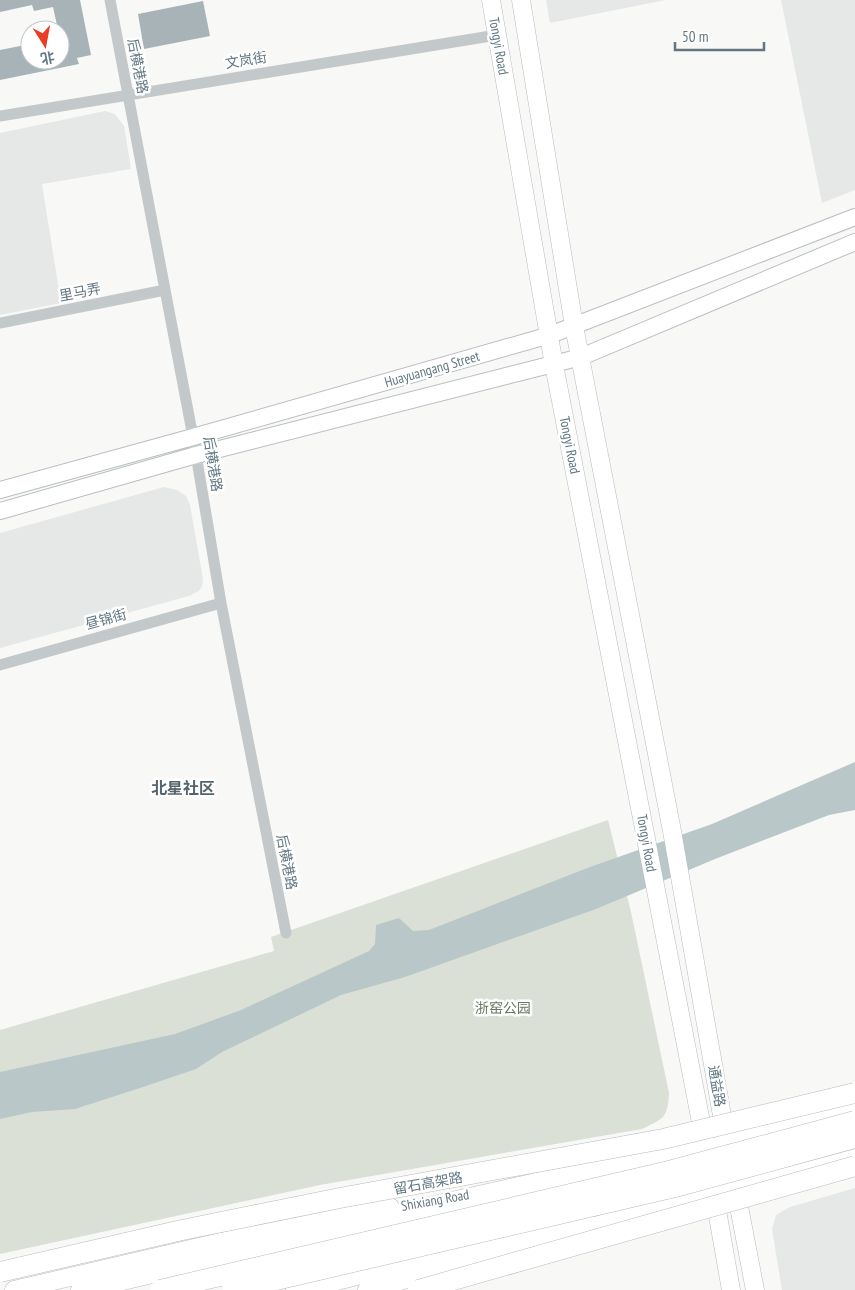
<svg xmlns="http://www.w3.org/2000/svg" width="855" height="1290" font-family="'PT Sans Narrow','Noto Sans SC',sans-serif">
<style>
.built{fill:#e6e8e7}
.green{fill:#dbe0d6}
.water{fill:#b9c7c9}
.building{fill:#a8b3b7}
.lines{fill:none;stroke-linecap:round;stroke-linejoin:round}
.secondary-casing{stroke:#b8bec2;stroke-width:18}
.primary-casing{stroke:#b7bcbf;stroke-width:19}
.highway-casing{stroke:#b6bbbe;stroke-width:21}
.street{stroke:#c3c9cb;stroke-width:11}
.secondary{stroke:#fff;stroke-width:16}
.primary{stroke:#fff;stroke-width:18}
.highway{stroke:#fff;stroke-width:20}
.highway-bridge-casing{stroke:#b6bbbe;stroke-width:21;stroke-linecap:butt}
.highway-bridge{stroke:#fff;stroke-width:20}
.labels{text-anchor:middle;stroke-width:5;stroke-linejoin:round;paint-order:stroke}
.street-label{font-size:14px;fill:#627781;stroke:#fff}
.park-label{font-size:14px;fill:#687962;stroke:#fff}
.quarter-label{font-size:16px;font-weight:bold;fill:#55646c;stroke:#fff}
</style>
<rect width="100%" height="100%" fill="#f8f8f6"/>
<path class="built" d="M546,0H666L550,23Z
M781,0H855V190L822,203Z
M105,111L115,114L124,126L131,169L42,184L61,303L0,315V133Z
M164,487L177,490L186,496L190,505L203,579L202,586L199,591L189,596L0,648V533Z
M855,1188V1290H782L772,1229L776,1215L790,1207Z"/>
<path class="green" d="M608,820L631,912L669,1093C668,1118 663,1119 642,1129L320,1185L0,1254V1030L274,951L271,937Z"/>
<path class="water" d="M855,762V810L829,815L715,859L596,909L405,977L341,995L222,1052L196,1069L143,1087L75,1109L32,1112L0,1119V1072L175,1034L241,1010L369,951L375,944L376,925L399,918L413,931L429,930L590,867L712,824Z"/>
<path class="building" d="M0,0H80L91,55L77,58L79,64L0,80V50L30,44V60H60V30H58L53,7L34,11L32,5L0,12Z
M203,1L210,36L144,49L138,14Z"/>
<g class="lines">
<g class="secondary-casing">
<path id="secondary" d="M0,490L193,437L550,335L855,217
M0,511L196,455L581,357L855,242"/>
</g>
<g class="primary-casing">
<path id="primary" d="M491,0L554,365L706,1148L731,1290
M521,0L574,326L672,831L727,1144L755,1290
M536,1182L727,1144L855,1107
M577,1231L855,1153
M14,1290L324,1218L390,1207
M367,1290L516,1249"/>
</g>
<g class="highway-casing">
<path id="highway" d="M81,1290L368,1221L550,1180
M296,1290L438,1255L591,1227"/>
</g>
<path class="street" d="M110,0L193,437L221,603L286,933
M0,116L497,35
M0,323L165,290
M0,665L221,603"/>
<use href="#secondary" class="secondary"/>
<use href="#primary" class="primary"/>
<use href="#highway" class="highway"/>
<g class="highway-bridge-casing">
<path id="highway-bridge" d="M0,1272L182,1230L340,1198L663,1139L855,1093
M160,1290L669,1171L855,1121
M233,1290L675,1187L855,1138
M418,1290L855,1166"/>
</g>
<use href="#highway-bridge" class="highway-bridge"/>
</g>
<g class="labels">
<g class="street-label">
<text transform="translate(499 46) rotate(80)" y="5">Tongyi Road</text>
<text transform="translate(246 60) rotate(-9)" y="5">文岚街</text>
<text transform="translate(138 66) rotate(79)" y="5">后横港路</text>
<text transform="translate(80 292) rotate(-11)" y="5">里马弄</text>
<text transform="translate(432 369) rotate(-16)" y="5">Huayuangang Street</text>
<text transform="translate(570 445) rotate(79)" y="5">Tongyi Road</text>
<text transform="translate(213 464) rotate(81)" y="5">后横港路</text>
<text transform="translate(106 619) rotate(-15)" y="5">昼锦街</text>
<text transform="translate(647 843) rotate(80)" y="5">Tongyi Road</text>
<text transform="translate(287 862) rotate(79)" y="5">后横港路</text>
<text transform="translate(717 1086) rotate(80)" y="5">通益路</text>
<text transform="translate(428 1183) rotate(-10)" y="5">留石高架路</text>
<text transform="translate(435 1200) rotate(-10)" y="5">Shixiang Road</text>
</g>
<g class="park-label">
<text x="503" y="1013">浙窑公园</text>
</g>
<g class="quarter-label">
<text x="183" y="794">北星社区</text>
</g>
</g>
<g transform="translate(45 45) rotate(169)"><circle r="24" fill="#ffffff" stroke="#c0c9cd"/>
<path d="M0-4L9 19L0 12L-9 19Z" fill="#e83e26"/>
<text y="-8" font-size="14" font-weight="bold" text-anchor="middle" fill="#627781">北</text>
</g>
<path d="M675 42v8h89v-8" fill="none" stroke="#627781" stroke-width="2.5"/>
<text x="682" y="42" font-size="15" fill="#627781" stroke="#ffffff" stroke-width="4" paint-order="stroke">50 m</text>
</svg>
